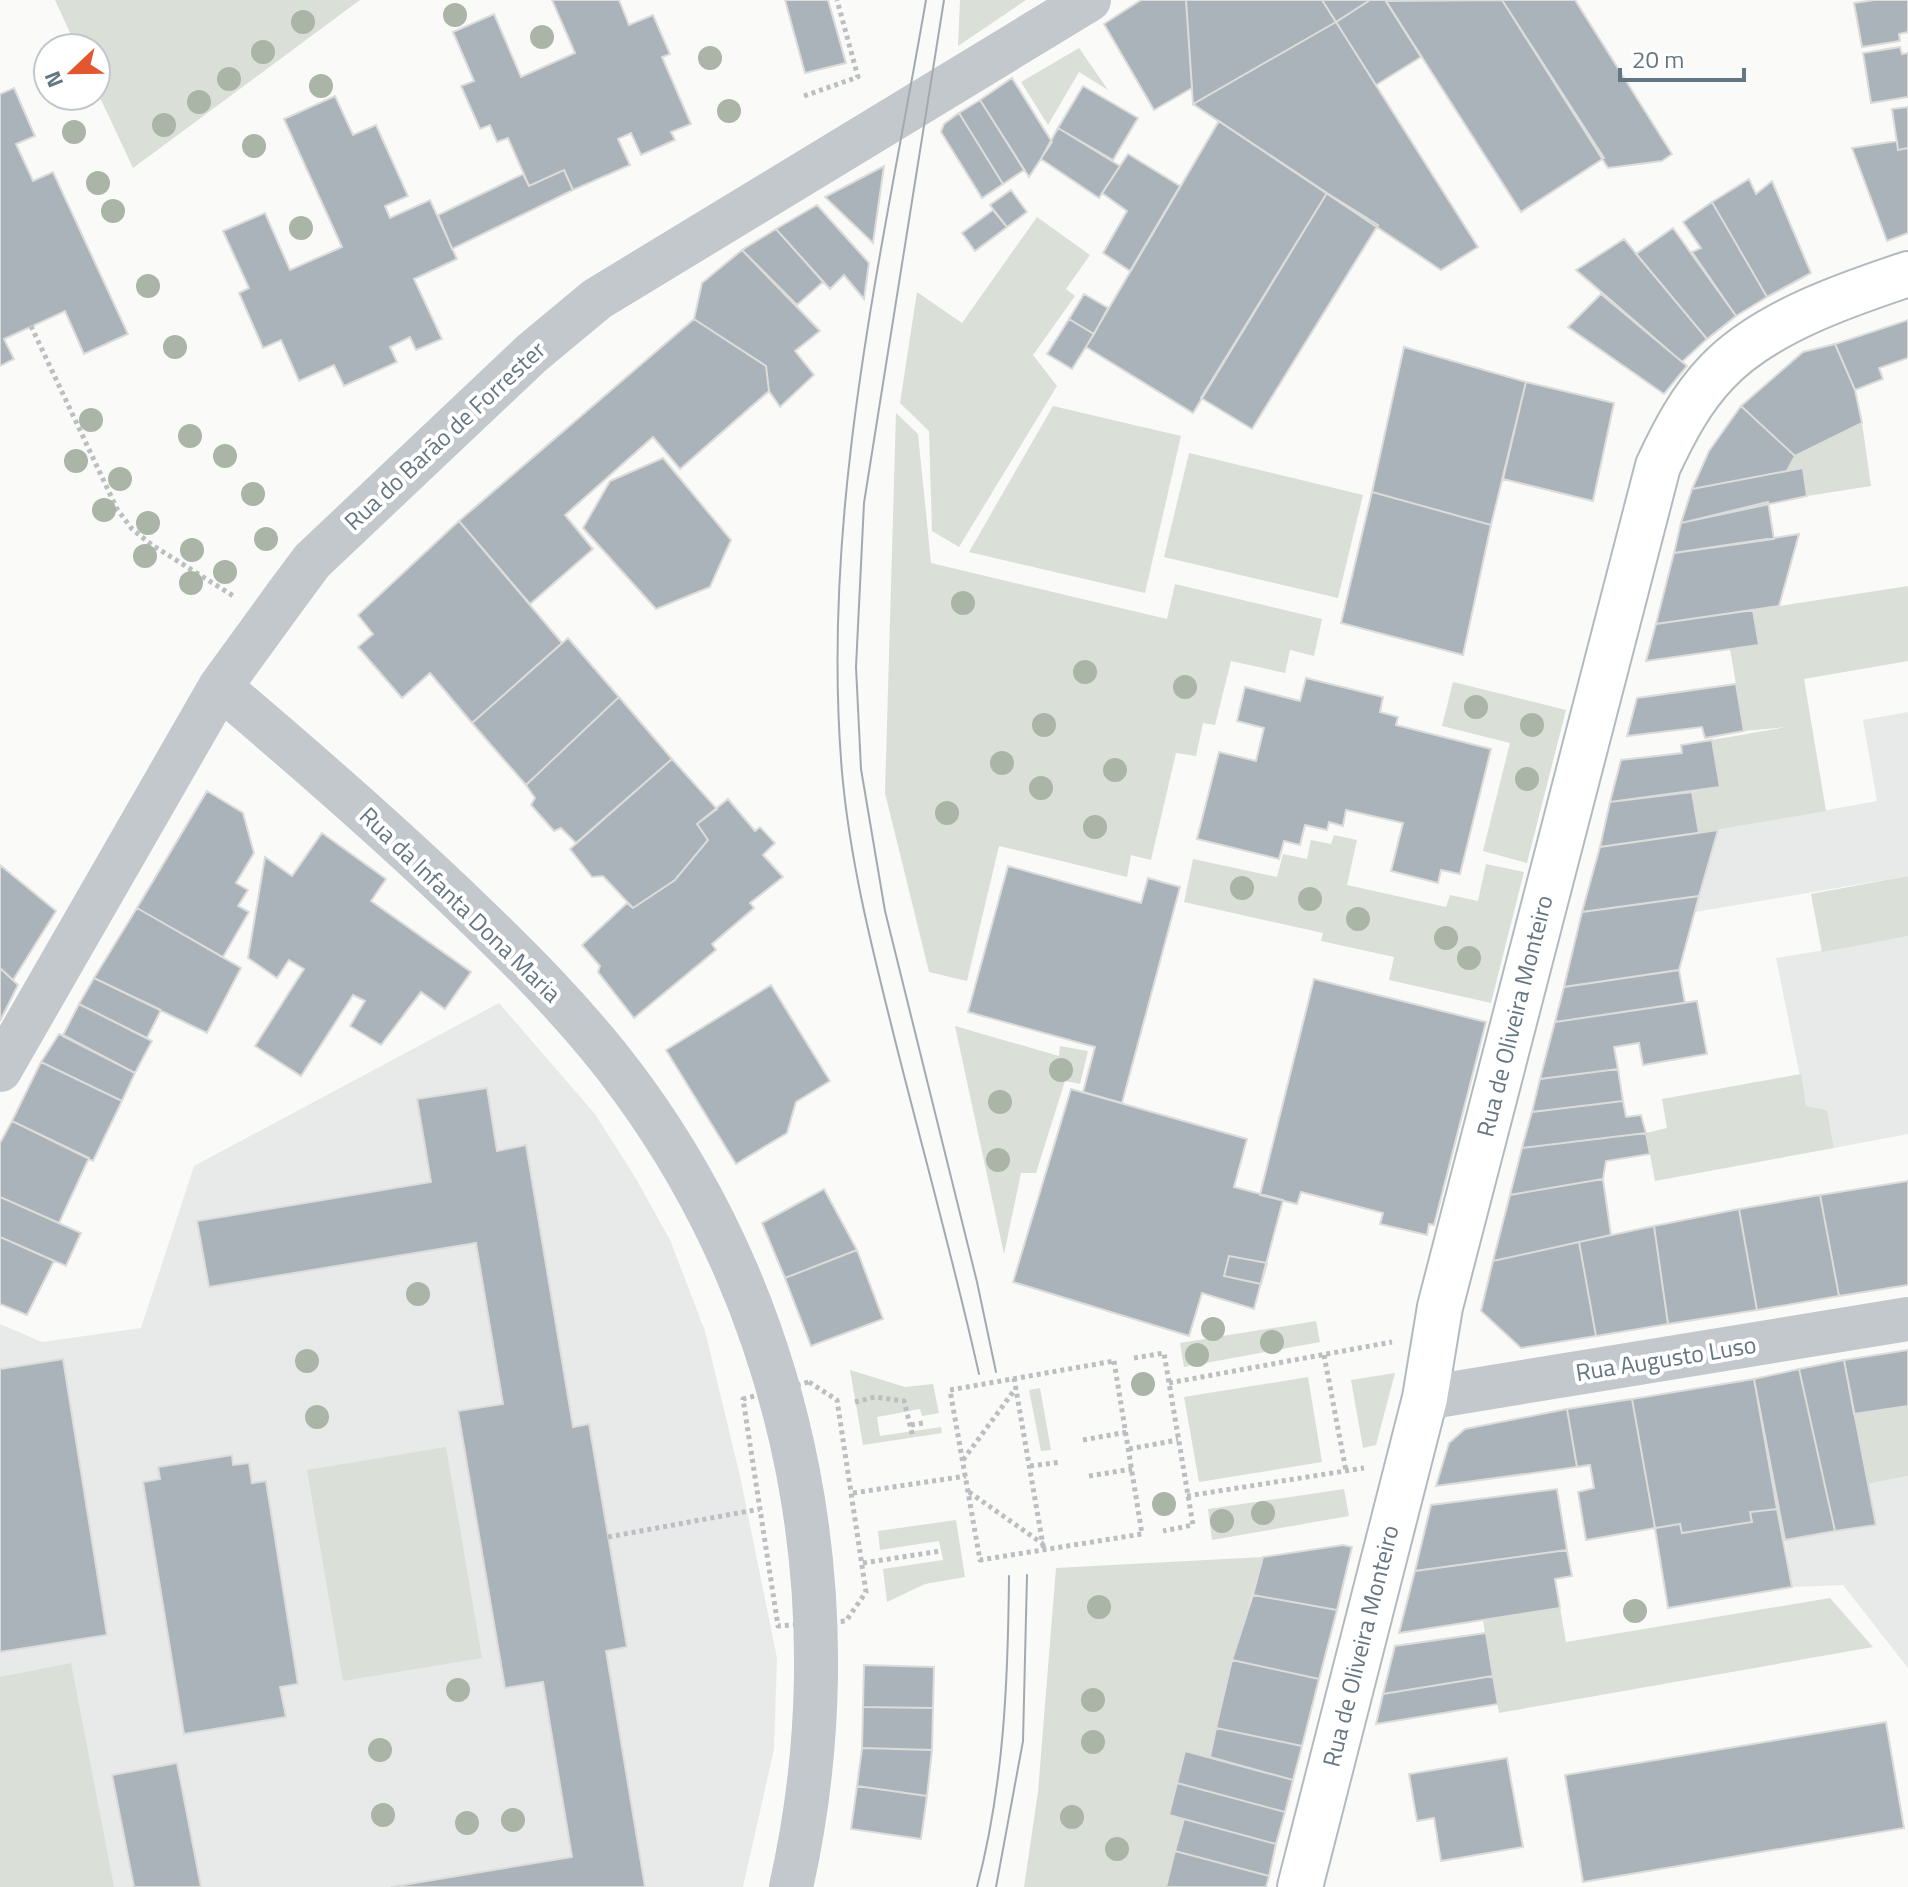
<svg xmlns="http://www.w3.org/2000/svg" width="1908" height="1887" font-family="'Titillium Web',sans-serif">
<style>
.built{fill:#e8e9e9}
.green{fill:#dadfd7}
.building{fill:#aab3b9;stroke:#dcdcda;stroke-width:2}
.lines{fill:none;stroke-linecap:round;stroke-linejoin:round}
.secondary-casing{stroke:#b3babf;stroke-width:48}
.path{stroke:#bbbfc2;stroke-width:5;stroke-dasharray:4 4;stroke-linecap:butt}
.street{stroke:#c3c8cc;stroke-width:44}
.secondary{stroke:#fff;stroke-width:44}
.tram{stroke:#a2aab0;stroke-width:2}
.tree{fill:#aab4a7}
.labels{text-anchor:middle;stroke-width:8;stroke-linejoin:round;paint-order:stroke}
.street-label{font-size:24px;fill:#657683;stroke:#fff}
</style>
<rect width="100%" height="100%" fill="#fafaf8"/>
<path class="built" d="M1908,712V876L1695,912L1718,830L1877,801L1863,720Z
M1908,936V1134L1834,1148L1827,1110L1806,1106L1776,958Z
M499,1003L595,1114L635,1177L670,1240L705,1331L740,1476L777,1658L774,1749L743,1887H0V1324L42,1342L141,1328L194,1166Z
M1908,1476V1668L1843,1585L1792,1587L1785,1540L1876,1524L1868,1484Z"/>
<path class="green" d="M55,0H360L133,168L96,89V48H77Z
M960,0H1026L958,46Z
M1079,48L1108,90L1079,72L1048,125L1021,82Z
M1037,217L1090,255L1066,289L1075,296L1033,355L1057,386L959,547L932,531L929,431L900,403L917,292L962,323Z
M1053,406L1181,436L1145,593L969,552Z
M896,413L918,434L931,563L1167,619L1175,584L1322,619L1314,656L1290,650L1285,673L1231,661L1215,725L1203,723L1196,756L1176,753L1151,860L1131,855L1127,877L999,846L967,981L929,972L885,793Z
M1862,423L1871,486L1807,496L1803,468L1787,471L1795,456Z
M1189,453L1363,495L1338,598L1164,557Z
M1908,586V661L1804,679L1826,811L1699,833L1692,792L1720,787L1712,740L1787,727L1744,731L1730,649L1759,644L1753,610Z
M1453,682L1566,710L1527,863L1483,851L1510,743L1442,726Z
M1334,835L1357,840L1347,885L1446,907L1450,895L1478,901L1486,864L1524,872L1491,1003L1389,980L1394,957L1321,941L1323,933L1184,902L1193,859L1277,877L1283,854L1307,859L1311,840L1331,844Z
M1908,876V936L1822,952L1811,894Z
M955,1026L1059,1056L1060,1046L1088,1051L1080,1084L1065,1081L1036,1173H1021L1004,1254Z
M1801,1074L1806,1106L1827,1110L1834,1148L1655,1181L1646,1133L1667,1128L1662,1099Z
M1316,1321L1320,1342L1184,1367L1180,1343Z
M850,1370L905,1387L933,1384L939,1413L922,1416L920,1409L877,1417L880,1436L941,1427L942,1433L863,1445Z
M1395,1373L1376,1445L1363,1448L1351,1380Z
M1308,1377L1322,1462L1199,1482L1184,1397Z
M1040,1388L1051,1450L1041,1451L1029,1390Z
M1908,1405V1476L1868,1484L1854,1414Z
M446,1447L482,1658L343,1681L307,1470Z
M1344,1489L1349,1516L1212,1540L1208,1509Z
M956,1520L965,1577L925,1584L887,1602L883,1569L943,1560L939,1541L880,1550L878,1531Z
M1263,1557L1232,1660L1210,1757L1185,1751L1169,1815L1184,1819L1166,1887H1024L1038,1792L1056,1568Z
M1830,1598L1873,1647L1499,1713L1483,1621L1560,1608L1566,1642Z
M71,1663L114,1887H0V1677Z"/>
<path class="building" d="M552,0H619L629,25L653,15L670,54L662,57L691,124L671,132L675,140L641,155L631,133L618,139L630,165L573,190L564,170L529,186L508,138L497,142L490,125L480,129L461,86L474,81L453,32L494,14L521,77L575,53Z
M785,0H828L846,63L805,73Z
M1141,0H1186L1192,88L1154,110L1104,24Z
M1186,0H1322L1336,22L1193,104Z
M1322,0H1370L1336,22Z
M1370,0H1385L1421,57L1376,85L1336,22Z
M1502,0H1575L1672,154L1662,161L1608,168Z
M1502,0L1604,158L1521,212L1386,1Z
M1874,0H1908V32L1899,34L1900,41L1862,47L1854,3Z
M1336,22L1478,247L1441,270L1193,104Z
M1900,47L1902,54L1908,53V97L1871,103L1863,53Z
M1012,78L1052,142L1029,177L980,100Z
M1083,86L1138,118L1113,160L1058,128Z
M14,88L35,136L16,144L33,181L53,172L128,334L84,354L65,311L4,339L14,359L0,366V94Z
M335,96L353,135L376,125L408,196L385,206L390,218L430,200L457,259L414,279L442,339L416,350L410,337L390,347L397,362L344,386L334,365L299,381L281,340L263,348L239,293L249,288L223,231L265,213L290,270L342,247L284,119Z
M980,100L1024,170L1003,184L959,113Z
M1908,107V148L1898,150L1892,109Z
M959,113L1003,184L982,198L941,132L944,124Z
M1219,121L1327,193L1193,413L1086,347Z
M1058,128L1120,166L1099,198L1041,159Z
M1897,141L1898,150L1908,148V233L1887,241L1852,148Z
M1128,154L1180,186L1130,271L1103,253L1127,211L1102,193Z
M884,166L873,243L825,197Z
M564,170L573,190L452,249L438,215L523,174L529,186Z
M1749,179L1756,194L1772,181L1811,273L1767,297L1712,202Z
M1011,190L1027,212L1007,227L990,205Z
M1327,193L1378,225L1252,429L1201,398Z
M1712,202L1767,297L1736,316L1692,252L1701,248L1683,222Z
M817,205L869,263L864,299L844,275L830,289L776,229Z
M993,210L1007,227L975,251L962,233Z
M1673,228L1736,316L1707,339L1636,254Z
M776,229L823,282L797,305L742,250Z
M1624,239L1707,339L1682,362L1576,270Z
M742,250L820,331L795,351L814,375L780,407L769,391L766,366L694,319L702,283Z
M1084,294L1108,308L1094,334L1069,319Z
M1601,294L1687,366L1664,394L1568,327Z
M694,319L766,366L769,391L680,469L653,437L565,515L593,549L530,604L459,521Z
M1069,319L1094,334L1072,369L1047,354Z
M1908,320V358L1879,368L1883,379L1855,390L1835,344Z
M1835,344L1855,390L1862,423L1795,456L1741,406L1803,352Z
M1404,347L1526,382L1491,525L1372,492Z
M1526,382L1614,403L1593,501L1503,479Z
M1741,406L1795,456L1787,471L1692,489L1709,451Z
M663,458L731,540L710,587L656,609L583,528L610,481Z
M1803,468L1807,496L1681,523L1692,489Z
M1372,492L1491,525L1463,655L1341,623Z
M1768,502L1774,539L1674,553L1681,523Z
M459,521L562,643L472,723L430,673L402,698L358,647L373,634L358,615Z
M1799,534L1779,606L1656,624L1674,553Z
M1753,610L1759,645L1646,661L1656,624Z
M568,638L619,697L526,785L472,723Z
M1306,678L1383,697L1380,712L1398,717L1396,725L1491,749L1460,874L1441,870L1438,883L1391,871L1403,823L1346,810L1343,826L1329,822L1327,830L1305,825L1300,845L1284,841L1279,859L1197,839L1219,752L1256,761L1264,728L1237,721L1245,687L1300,701Z
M1736,684L1744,731L1705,738L1702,727L1627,736L1637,698Z
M619,697L672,759L576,843L561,828L554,831L531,805L535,798L526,785Z
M1712,740L1720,787L1610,802L1621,760L1682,753L1681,745Z
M672,759L717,809L697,824L708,840L675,880L633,908L603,876L592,877L570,849Z
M207,791L243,813L254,853L236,883L248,890L238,906L249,912L223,957L137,908Z
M1692,792L1699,833L1600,847L1610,802Z
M728,799L755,831L760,827L775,843L763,855L783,877L750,903L754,908L712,944L716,950L634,1018L598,972L600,966L582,945L627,903L633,908L675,880L708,840L697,824Z
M1718,830L1699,896L1582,912L1600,847Z
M322,833L386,879L371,901L471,972L445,1009L421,992L381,1045L350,1026L365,1001L353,995L301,1076L255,1046L304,969L289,960L277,978L248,958L265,857L292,876Z
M0,865L56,911L13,980L0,968Z
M1008,866L1141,903L1148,878L1180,887L1122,1103L1083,1092L1095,1047L968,1012Z
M1699,896L1679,970L1564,987L1582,912Z
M137,908L241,968L207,1033L94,978Z
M0,968L18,985L0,1021Z
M1679,970L1685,1003L1555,1022L1564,987Z
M94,978L161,1010L147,1038L79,1004Z
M1314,979L1486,1022L1434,1225L1429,1224L1427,1235L1380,1224L1383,1213L1301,1192L1297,1204L1260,1195Z
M771,985L830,1081L796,1102L787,1133L736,1164L666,1050Z
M1697,1001L1707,1054L1643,1065L1639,1043L1614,1047L1618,1069L1540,1079L1555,1022Z
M79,1004L152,1041L135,1073L63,1035Z
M59,1034L135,1073L122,1101L41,1062Z
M41,1062L122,1101L93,1161L12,1121Z
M1618,1069L1623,1101L1532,1112L1540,1079Z
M487,1088L497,1151L526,1145L573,1427L589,1424L627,1647L606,1651L645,1887H391L572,1857L543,1682L505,1688L458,1411L503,1404L476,1243L209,1287L197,1221L431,1182L417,1099Z
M1071,1089L1247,1139L1234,1187L1283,1200L1254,1309L1202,1293L1189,1336L1013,1282Z
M1623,1101L1626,1117L1641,1115L1646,1133L1522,1148L1532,1112Z
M12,1121L89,1158L59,1223L0,1197V1143Z
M1646,1133L1650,1154L1606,1161L1603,1179L1510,1195L1522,1148Z
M1603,1179L1611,1235L1493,1261L1510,1195Z
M1908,1181V1285L1839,1296L1820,1195Z
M824,1189L857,1250L785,1278L762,1223Z
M1820,1195L1839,1296L1757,1310L1739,1209Z
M0,1197L81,1233L66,1266L0,1237Z
M1739,1209L1757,1310L1668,1324L1654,1226Z
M1654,1226L1668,1324L1596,1336L1579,1242Z
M0,1237L54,1261L27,1315L0,1304Z
M1579,1242L1596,1336L1521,1348L1481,1311L1493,1261Z
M857,1250L883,1319L811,1346L785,1278Z
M1229,1256L1267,1263L1261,1284L1224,1276Z
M1908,1350V1406L1854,1414L1844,1360Z
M63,1359L107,1635L0,1652V1369Z
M1844,1360L1876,1525L1835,1531L1799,1369Z
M1799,1369L1835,1531L1785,1540L1754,1379Z
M1754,1379L1777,1509L1750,1512L1752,1522L1682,1533L1680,1524L1655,1528L1632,1399Z
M1632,1399L1655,1528L1586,1540L1578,1492L1594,1488L1590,1465L1577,1467L1567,1409Z
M1567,1409L1577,1467L1436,1486L1449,1443L1465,1429Z
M232,1455L233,1465L249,1463L252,1483L266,1481L298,1684L280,1687L286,1717L184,1734L143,1482L160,1479L158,1467Z
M1557,1489L1567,1550L1415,1571L1431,1505Z
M1777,1509L1792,1587L1668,1608L1655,1528L1680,1524L1682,1533L1752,1522L1750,1512Z
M1343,1545L1352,1547L1337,1610L1253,1595L1263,1557Z
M1567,1550L1572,1576L1555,1579L1560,1608L1399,1633L1415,1571Z
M1253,1595L1337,1610L1319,1679L1232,1660Z
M1486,1633L1493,1676L1383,1694L1395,1646Z
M1232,1660L1319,1679L1302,1746L1216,1728Z
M864,1665L934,1667L933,1708L863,1707Z
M1493,1676L1498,1704L1376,1724L1383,1694Z
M863,1707L933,1708L932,1750L862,1748Z
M1886,1722L1904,1828L1583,1882L1565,1775Z
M1216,1728L1302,1746L1293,1780L1210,1757Z
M862,1748L932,1750L927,1796L857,1786Z
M1185,1751L1293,1780L1285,1812L1177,1783Z
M1507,1758L1523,1847L1441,1861L1434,1818L1417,1821L1409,1774Z
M177,1763L201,1887H134L112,1775Z
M1177,1783L1285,1812L1276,1844L1169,1815Z
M857,1786L927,1796L921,1839L851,1829Z
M1184,1819L1276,1844L1269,1876L1175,1851Z
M1175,1851L1269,1876L1266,1887H1166Z"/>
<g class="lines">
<g class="secondary-casing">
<path id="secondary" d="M1300,1887L1425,1398L1440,1307L1658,466C1674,432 1691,399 1717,372C1763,323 1845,295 1908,274"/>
</g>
<path class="path" d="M804,96L858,77L837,0
M31,326L117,509L132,529L152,545L235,597
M1324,1355L1346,1471
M1134,1358L1164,1353L1193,1525L1163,1531
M1114,1361L1142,1534L980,1560L950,1390Z
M1014,1378L1044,1551
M809,1382L837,1400L866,1592L846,1621L778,1626L743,1399Z
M1169,1383L1392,1342
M855,1402L875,1397L904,1401L913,1437
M911,1425L923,1423
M1083,1440L1127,1432
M1129,1449L1178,1440
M963,1460L1016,1388
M1030,1466L1061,1462
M1089,1476L1132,1469
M969,1492L1043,1544
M853,1493L966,1476
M1187,1496L1364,1468
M608,1537L760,1509
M863,1563L941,1551"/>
<path class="street" d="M220,687C298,753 375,820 449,890C514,952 579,1015 632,1088C800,1318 853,1612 791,1887
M0,1070L220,687L286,596L312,561L532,353L597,299L1089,0
M1425,1398L1908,1319"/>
<use href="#secondary" class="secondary"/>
<path class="tram" d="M926,0C882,255 820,512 842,772C850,863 873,952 895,1040C923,1151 954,1262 979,1374
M944,0L864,503L856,667L861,769L885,911L977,1282L996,1372
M977,1887C1004,1784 1008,1682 1009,1576
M996,1887L1023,1741L1027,1575"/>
</g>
<g class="tree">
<circle cx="455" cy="15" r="12"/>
<circle cx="303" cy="22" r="12"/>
<circle cx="542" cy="37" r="12"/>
<circle cx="263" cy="52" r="12"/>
<circle cx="710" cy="58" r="12"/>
<circle cx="229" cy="79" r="12"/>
<circle cx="321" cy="86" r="12"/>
<circle cx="199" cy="102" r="12"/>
<circle cx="729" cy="111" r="12"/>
<circle cx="164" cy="125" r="12"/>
<circle cx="74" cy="132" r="12"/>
<circle cx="254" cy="146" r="12"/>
<circle cx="98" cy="183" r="12"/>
<circle cx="113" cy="211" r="12"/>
<circle cx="301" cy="228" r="12"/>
<circle cx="148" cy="286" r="12"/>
<circle cx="175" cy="347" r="12"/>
<circle cx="91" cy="420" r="12"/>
<circle cx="190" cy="436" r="12"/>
<circle cx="225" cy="456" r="12"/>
<circle cx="76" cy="461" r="12"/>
<circle cx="120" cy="479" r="12"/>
<circle cx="253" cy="494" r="12"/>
<circle cx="104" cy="510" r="12"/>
<circle cx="148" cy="523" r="12"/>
<circle cx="266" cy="539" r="12"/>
<circle cx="192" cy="550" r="12"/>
<circle cx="145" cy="556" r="12"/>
<circle cx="225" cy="572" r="12"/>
<circle cx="191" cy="583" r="12"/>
<circle cx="963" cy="603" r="12"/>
<circle cx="1085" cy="672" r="12"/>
<circle cx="1185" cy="687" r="12"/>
<circle cx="1476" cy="707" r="12"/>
<circle cx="1044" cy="725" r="12"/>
<circle cx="1532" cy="725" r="12"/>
<circle cx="1002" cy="763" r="12"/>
<circle cx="1115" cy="770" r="12"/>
<circle cx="1527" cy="779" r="12"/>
<circle cx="1041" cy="788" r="12"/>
<circle cx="947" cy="813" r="12"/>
<circle cx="1095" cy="827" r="12"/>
<circle cx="1242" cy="888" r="12"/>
<circle cx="1310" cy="899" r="12"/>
<circle cx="1358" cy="919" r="12"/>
<circle cx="1446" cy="938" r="12"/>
<circle cx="1469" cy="958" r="12"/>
<circle cx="1061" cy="1070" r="12"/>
<circle cx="1000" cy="1102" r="12"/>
<circle cx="998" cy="1160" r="12"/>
<circle cx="418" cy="1294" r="12"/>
<circle cx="1213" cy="1329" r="12"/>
<circle cx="1272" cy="1342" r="12"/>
<circle cx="1197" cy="1355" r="12"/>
<circle cx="307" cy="1361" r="12"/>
<circle cx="1143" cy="1384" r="12"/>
<circle cx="317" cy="1417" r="12"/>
<circle cx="1164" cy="1504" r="12"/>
<circle cx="1263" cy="1513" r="12"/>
<circle cx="1222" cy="1521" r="12"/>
<circle cx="1099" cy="1607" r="12"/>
<circle cx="1635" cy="1611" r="12"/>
<circle cx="458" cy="1690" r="12"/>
<circle cx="1093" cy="1700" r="12"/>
<circle cx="1093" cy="1742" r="12"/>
<circle cx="380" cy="1750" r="12"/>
<circle cx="383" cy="1815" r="12"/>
<circle cx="1072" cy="1817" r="12"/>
<circle cx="513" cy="1820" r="12"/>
<circle cx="467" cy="1823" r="12"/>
<circle cx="1117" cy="1849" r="12"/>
</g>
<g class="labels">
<g class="street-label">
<text transform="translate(445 436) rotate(-43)" y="8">Rua do Barão de Forrester</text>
<text transform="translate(460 905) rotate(44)" y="8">Rua da Infanta Dona Maria</text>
<text transform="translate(1515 1016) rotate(-76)" y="8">Rua de Oliveira Monteiro</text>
<text transform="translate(1666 1359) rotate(-9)" y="8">Rua Augusto Luso</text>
<text transform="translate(1361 1646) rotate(-76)" y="8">Rua de Oliveira Monteiro</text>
</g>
</g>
<g transform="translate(72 72) rotate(248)"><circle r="38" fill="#ffffff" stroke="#c1c8cd" stroke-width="2"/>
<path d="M0-6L14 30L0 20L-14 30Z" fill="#e4572e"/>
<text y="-12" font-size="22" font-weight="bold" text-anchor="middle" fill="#657683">N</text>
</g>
<path d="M1620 68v12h124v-12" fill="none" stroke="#657683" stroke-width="4"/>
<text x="1632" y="68" font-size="24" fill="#657683" stroke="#ffffff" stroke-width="6" paint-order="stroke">20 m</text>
</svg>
